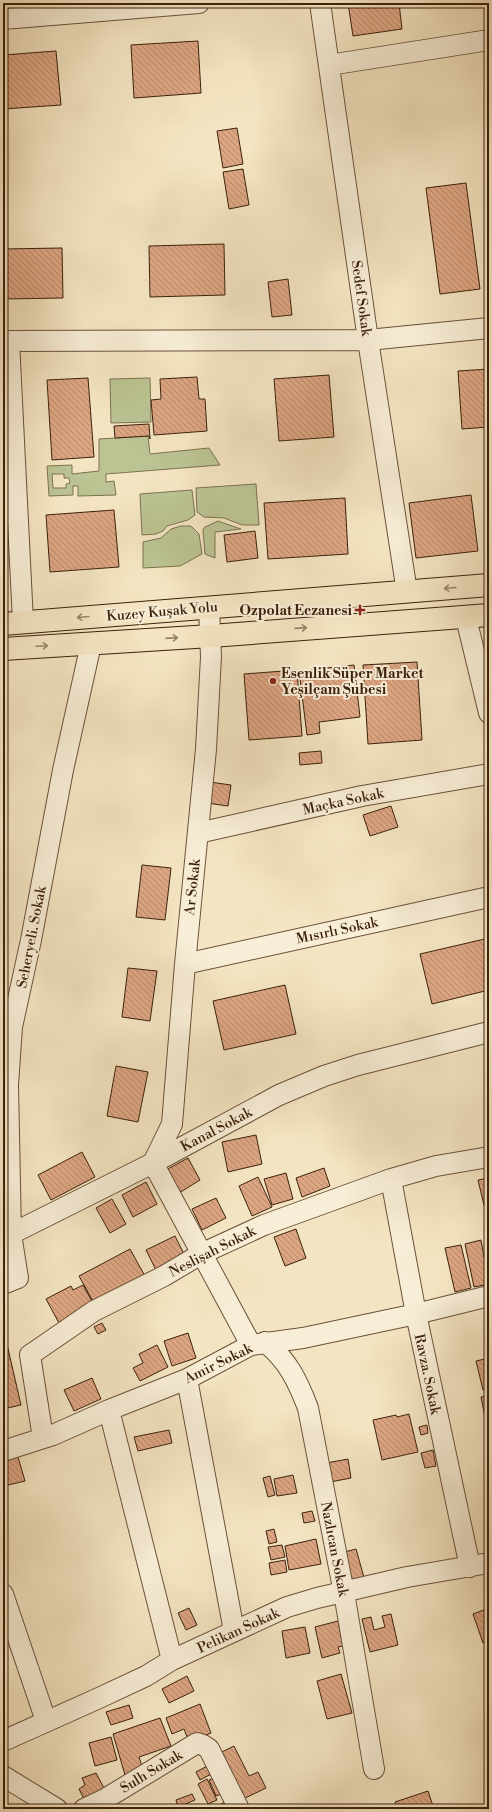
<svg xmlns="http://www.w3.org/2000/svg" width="492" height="1812" font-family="'Libre Bodoni',serif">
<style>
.green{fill:#bcc493;stroke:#7c7250;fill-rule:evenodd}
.building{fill:url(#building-back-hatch);stroke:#3c200c}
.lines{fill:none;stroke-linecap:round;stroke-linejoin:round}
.minor-casing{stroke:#6a513a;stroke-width:22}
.major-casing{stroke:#3c200c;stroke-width:24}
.minor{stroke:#f8eed7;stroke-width:20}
.major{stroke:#f4e5c2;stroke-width:22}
.oneway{stroke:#988267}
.poi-dot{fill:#8f2418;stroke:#f8eed7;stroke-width:1.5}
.labels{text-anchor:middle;stroke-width:4;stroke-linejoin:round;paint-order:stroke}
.street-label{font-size:14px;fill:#3c200c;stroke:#f8eed7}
.poi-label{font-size:14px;font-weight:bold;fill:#3c200c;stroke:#f8eed7;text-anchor:end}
</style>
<defs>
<pattern id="building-back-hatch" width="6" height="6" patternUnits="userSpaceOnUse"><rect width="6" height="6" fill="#dda683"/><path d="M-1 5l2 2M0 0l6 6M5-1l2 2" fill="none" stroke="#b4876a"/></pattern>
</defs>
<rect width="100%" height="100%" fill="#f4e5c2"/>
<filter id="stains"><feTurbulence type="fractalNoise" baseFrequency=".005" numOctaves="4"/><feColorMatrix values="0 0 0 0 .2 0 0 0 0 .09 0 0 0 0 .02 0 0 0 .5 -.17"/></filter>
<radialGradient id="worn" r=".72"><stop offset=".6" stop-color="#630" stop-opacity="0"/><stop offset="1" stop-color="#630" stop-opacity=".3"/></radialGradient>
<path class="green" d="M150,378L151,422L111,423L110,379Z
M148,436L150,454L209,448L220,465L106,474V482L114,481L116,495L78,496V486H73V495L49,496L47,466L72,465V474L99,471V439ZM52,474H64V478H69L70,483L66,484V488H53Z
M256,484L259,525H242L224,518L204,517L197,512L196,488Z
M192,490L195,515L188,520L167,526L163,531L156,534L142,535L140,494Z
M218,521L241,529L215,532V558L205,554L203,530L205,527Z
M181,526H191L199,534L202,554L180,566L143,568V542L161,538L171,529Z"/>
<path class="building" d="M348,3H399L402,29L353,36Z
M198,41L201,93L134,98L131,45Z
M56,51L61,105L3,109V55Z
M237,128L243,164L223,168L217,131Z
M243,169L249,205L229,209L223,172Z
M466,183L480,289L440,294L426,188Z
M224,244L225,295L150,297L149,246Z
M62,248L63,298L3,299V249Z
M288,279L292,315L272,317L268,282Z
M489,369V427L462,429L458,371Z
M329,375L334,437L279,441L274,379Z
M197,377L199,399H205L207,431L154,435L151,400L161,399L160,379Z
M88,378L94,457L52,460L47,380Z
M149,424L150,439L149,436L115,438L114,426Z
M471,495L478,551L416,558L409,503Z
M345,498L348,554L268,559L264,503Z
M114,510L119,567L50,572L46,515Z
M255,531L258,558L227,562L224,535Z
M417,662L422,740L368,744L363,665Z
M354,665L360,717L319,722L320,733L307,735L299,671Z
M297,670L302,736L249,740L244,674Z
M321,751L322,763L300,765L299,753Z
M210,782L231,785L228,806L207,803Z
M391,806L398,827L370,836L363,815Z
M142,865L171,868L165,920L136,917Z
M489,938V990L432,1004L420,954Z
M128,968L157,971L150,1021L122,1017Z
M285,985L296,1034L224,1050L213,1001Z
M116,1066L148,1072L138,1122L107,1116Z
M256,1135L262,1164L228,1172L222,1142Z
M82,1152L95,1177L51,1200L38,1175Z
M188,1158L200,1180L179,1193L166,1170Z
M324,1168L330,1186L302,1197L296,1178Z
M286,1173L293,1199L272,1205L264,1179Z
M258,1177L272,1207L252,1216L239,1186Z
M489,1178V1222H488L478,1180Z
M146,1182L157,1204L133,1217L122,1195Z
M216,1198L226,1218L202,1230L192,1209Z
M112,1199L126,1224L110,1233L96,1208Z
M296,1229L306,1258L285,1266L274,1237Z
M175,1236L186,1258L157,1272L146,1250Z
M481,1240L489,1284L474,1287L465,1244Z
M461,1245L471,1288L455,1292L445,1248Z
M130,1249L146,1278L95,1305L79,1276Z
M83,1285L94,1305L59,1323L46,1299L71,1286L73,1290Z
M102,1323L106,1330L98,1334L94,1327Z
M3,1327L21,1405L3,1409Z
M188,1333L196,1358L172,1366L164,1341Z
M157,1345L168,1367L140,1381L133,1368L143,1363L139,1354Z
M489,1358V1388L483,1390L476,1361Z
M92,1378L101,1399L74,1411L64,1390Z
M489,1396V1427L487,1428L481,1397Z
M409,1414L418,1452L382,1460L373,1420L396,1415L397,1417Z
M427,1425L428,1433L421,1435L419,1427Z
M169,1430L172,1443L138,1451L134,1437Z
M433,1450L436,1466L425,1468L421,1453Z
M18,1457L25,1481L4,1486L6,1492L3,1493V1461Z
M348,1459L351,1478L325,1483L321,1464Z
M293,1475L297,1493L277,1496L274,1479Z
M270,1476L275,1495L268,1497L263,1478Z
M312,1511L315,1521L304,1523L302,1513Z
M274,1529L277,1542L269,1544L266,1531Z
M316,1539L321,1564L289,1570L285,1546Z
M282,1545L285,1557L271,1560L268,1547Z
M356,1549L365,1581L345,1586L337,1554Z
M285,1560L287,1572L271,1575L269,1563Z
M189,1608L197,1625L186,1630L178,1613Z
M489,1608V1641L483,1643L473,1614Z
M391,1614L398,1645L370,1652L362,1619L371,1617L374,1630L385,1627L382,1616Z
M338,1621L343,1646L338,1647L340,1653L322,1658L315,1627Z
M305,1627L310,1653L286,1658L282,1631Z
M341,1674L352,1713L327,1719L317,1681Z
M187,1676L194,1691L169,1703L162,1689Z
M200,1704L211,1733L189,1742L184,1729L172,1734L166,1718Z
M129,1705L133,1718L111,1725L106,1712Z
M160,1718L171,1746L139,1757L143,1770L125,1775L113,1734Z
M111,1737L117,1760L95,1766L89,1743Z
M234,1746L249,1776L258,1772L266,1788L239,1801L216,1755Z
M213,1763L217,1771L200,1780L196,1772Z
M96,1773L105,1790L84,1799L79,1789L85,1785L82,1778Z
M219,1776L226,1792L216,1796L209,1780Z
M207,1779L217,1800L208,1804L198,1784Z
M428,1791L434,1809H397L395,1802Z
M192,1794L195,1800L178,1807L176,1800Z
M229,1800L233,1809H223L221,1804Z"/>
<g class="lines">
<g class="minor-casing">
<path id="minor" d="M320,3L368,340L407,592
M3,19L199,3
M329,65L489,40
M3,341L368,340L489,328
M9,341L23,622
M209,607L211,657L206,749L185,964L172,1124L153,1163L251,1345
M466,618L489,713
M198,833L362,796L489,774
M185,964L489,897
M391,1179L416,1314L470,1567
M11,1234L8,1085L12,1027L31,940L63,770L91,644
M3,1284L18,1278L11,1234L153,1163L279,1095L324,1076L358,1065L489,1032
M265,1342C288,1360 298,1382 308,1408L344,1593L374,1769
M187,1379L234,1631
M109,1410L172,1660
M43,1438L30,1355L94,1311L164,1276L201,1254L264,1225L391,1179L436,1166L489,1157
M3,1451L53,1435L109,1410L187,1379L251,1345L303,1338L416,1314L489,1296
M3,1594L46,1721
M3,1741L99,1698L146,1676L172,1660L287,1607L317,1598L407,1577L489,1563
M3,1776L57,1809
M84,1809L105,1799L197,1743L203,1745L209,1749L239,1809"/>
</g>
<g class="major-casing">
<path id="major" d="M3,624L489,585
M3,649L211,636L489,615"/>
</g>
<use href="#minor" class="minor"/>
<use href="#major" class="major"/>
</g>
<defs><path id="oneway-shaft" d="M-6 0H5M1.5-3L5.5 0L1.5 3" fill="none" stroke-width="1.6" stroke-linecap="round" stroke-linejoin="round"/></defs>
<g class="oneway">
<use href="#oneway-shaft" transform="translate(450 588) rotate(175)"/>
<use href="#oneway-shaft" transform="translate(83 617) rotate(175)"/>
<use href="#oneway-shaft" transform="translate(301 628) rotate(-4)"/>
<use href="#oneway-shaft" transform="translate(172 638) rotate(-4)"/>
<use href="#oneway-shaft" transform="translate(42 646) rotate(-3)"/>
</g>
<g class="poi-dot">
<path d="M358 604h4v4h4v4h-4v4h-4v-4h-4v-4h4z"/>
<circle cx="273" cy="681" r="4"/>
</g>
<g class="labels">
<g class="street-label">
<text transform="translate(362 298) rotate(82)" y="5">Sedef Sokak</text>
<text transform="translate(162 611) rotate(-5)" y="5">Kuzey Kuşak Yolu</text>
<text transform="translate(343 801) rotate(-12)" y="5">Maçka Sokak</text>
<text transform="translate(192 887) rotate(-84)" y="5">Ar Sokak</text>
<text transform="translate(337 930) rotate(-12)" y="5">Mısırlı Sokak</text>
<text transform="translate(31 937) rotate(-79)" y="5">Seheryeli. Sokak</text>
<text transform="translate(216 1129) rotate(-28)" y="5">Kanal Sokak</text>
<text transform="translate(212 1251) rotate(-27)" y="5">Neslişah Sokak</text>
<text transform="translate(218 1363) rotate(-26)" y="5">Amir Sokak</text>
<text transform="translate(428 1374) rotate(78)" y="5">Ravza. Sokak</text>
<text transform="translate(335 1549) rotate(79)" y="5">Nazlıcan Sokak</text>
<text transform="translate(238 1630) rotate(-25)" y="5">Pelikan Sokak</text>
<text transform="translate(151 1771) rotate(-31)" y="5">Sulh Sokak</text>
</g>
<g class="poi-label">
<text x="352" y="615">Ozpolat Eczanesi</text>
<text x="281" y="678" text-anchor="start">Esenlik Süper Market<tspan x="281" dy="16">Yeşilçam Şubesi</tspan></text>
</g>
</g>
<rect width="492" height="1812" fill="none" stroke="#f4e5c2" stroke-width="16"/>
<rect x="4" y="4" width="484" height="1804" fill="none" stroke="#3c200c" stroke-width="2"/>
<rect x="8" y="8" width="476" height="1796" fill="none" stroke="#3c200c"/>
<rect width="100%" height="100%" filter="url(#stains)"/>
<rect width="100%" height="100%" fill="url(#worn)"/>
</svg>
